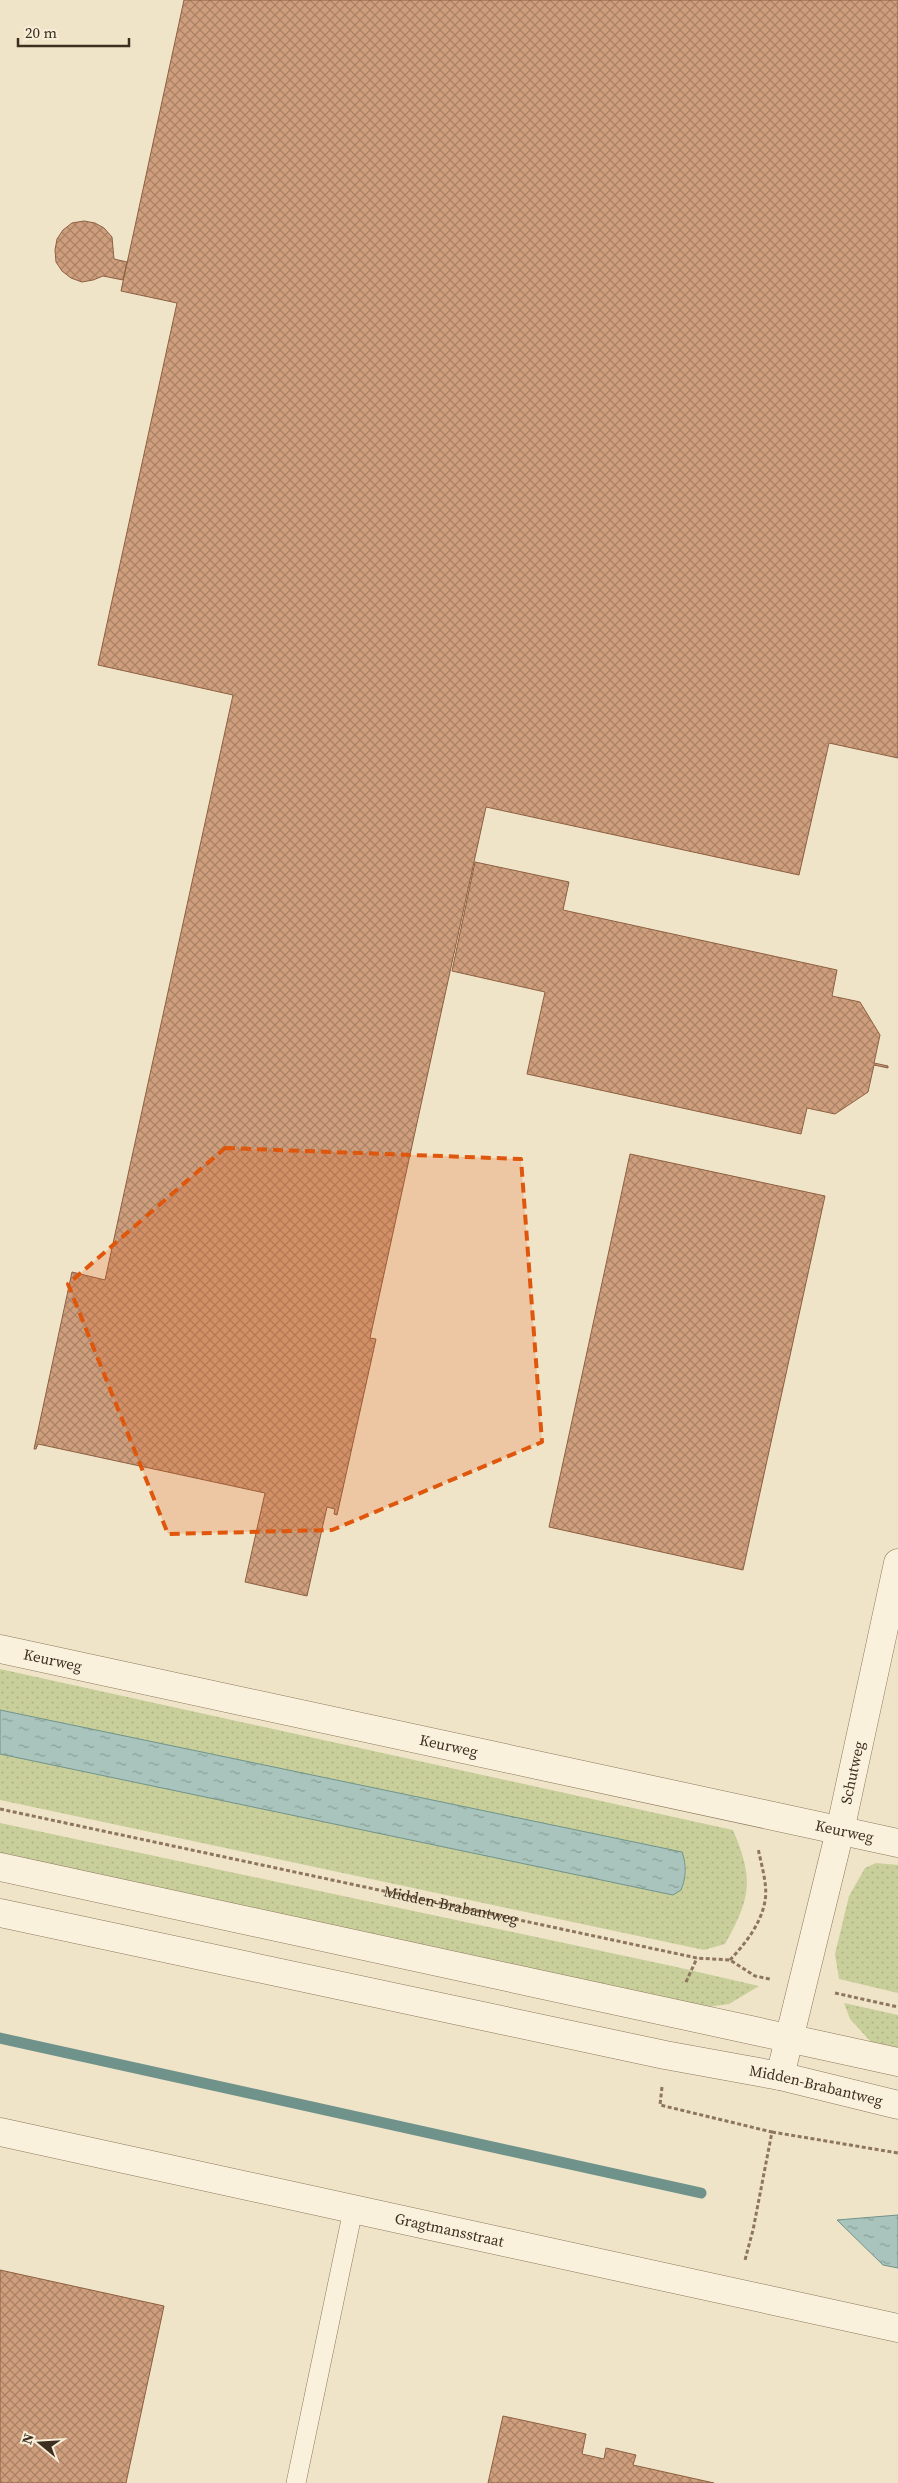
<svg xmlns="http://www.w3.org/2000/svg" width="898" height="2483" font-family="'Source Serif 4',serif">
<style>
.grass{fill:url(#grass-dots)}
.water{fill:url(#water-ripples);stroke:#6f938a}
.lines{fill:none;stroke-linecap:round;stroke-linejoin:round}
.stream{stroke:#6f938a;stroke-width:11}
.building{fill:url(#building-cross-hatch);stroke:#8d5f41}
.service-casing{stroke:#8d765c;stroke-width:20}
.minor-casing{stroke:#8d765c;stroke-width:29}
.tertiary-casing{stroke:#8d765c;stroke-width:29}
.path{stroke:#8d765c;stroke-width:3;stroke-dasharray:4 2.5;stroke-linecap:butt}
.service{stroke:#faf1dc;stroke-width:19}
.minor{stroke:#faf1dc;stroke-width:28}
.tertiary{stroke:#faf1dc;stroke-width:28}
.marked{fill:#df570d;fill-opacity:0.2;stroke:#df570d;stroke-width:4;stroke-dasharray:10 6;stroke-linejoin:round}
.labels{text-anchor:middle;stroke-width:4;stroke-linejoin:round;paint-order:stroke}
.street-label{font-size:15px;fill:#3d2e20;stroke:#f7eed8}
</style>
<defs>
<pattern id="grass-dots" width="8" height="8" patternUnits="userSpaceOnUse" patternTransform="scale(1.25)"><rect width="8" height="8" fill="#c9cf9b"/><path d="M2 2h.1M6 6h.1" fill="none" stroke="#aeb285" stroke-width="1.8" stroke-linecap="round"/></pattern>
<pattern id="water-ripples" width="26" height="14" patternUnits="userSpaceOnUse" patternTransform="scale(1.25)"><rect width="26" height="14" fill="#a9c4bc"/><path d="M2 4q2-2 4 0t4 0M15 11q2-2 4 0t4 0" fill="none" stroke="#8ba098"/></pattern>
<pattern id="building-cross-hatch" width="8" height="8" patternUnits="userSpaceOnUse" patternTransform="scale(1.25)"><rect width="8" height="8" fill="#cf9f7d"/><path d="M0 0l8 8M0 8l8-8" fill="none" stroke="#a98266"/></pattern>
</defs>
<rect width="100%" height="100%" fill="#f0e4c8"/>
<path class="grass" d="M0,1669L733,1830C754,1879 751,1898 725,1944L704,1950L0,1800V1754L673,1895C686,1881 690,1872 682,1852L0,1710Z
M0,1823L672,1966L759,1986L729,2004L701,2008L0,1857Z
M876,1863L898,1865V1993L839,1979L835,1954L849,1896L865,1868Z
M844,2003L898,2015V2054L871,2042L850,2019Z"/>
<path class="water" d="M0,1710L682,1852C687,1865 686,1878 681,1890L673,1895L0,1754Z
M898,2215V2268L883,2265L837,2220Z"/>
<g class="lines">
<path class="stream" d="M0,2038L701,2193"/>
</g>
<path class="building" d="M184,0H898V758L829,743L799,875L486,807L370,1338L376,1339L337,1515L334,1514L335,1509L327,1507L307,1596L245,1582L265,1493L38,1444L36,1449H34L72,1272L105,1280L233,695L98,665L177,303L121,291Z
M84,221L95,223L104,228L112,237L114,259L127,262L123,280L103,276L93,280L82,282L71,278L62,271L56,262L55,250L57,239L63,230L72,223Z
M475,862L569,882L563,910L837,970L832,996L860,1002L880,1035L874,1063L888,1066V1068L874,1065L868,1092L835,1114L807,1108L801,1134L527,1074L545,992L452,971Z
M630,1154L825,1196L743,1570L549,1527Z
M0,2270L164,2306L126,2483H0Z
M503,2416L586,2434L582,2454L604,2459L606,2448L636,2455L633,2465L714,2483H488Z"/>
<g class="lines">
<g class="service-casing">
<path id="service" d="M296,2483L353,2210"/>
</g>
<g class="minor-casing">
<g id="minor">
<path id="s2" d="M0,1649L898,1843"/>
<path id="s3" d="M780,2076L840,1831L898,1563"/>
<path id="s4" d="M0,2132L898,2328"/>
</g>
</g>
<g class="tertiary-casing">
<g id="tertiary">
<path d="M0,1867L898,2062"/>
<path id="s5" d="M0,1913L665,2055L780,2076L898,2105"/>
</g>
</g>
<g class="path">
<path id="s1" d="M0,1809L697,1958L730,1960L755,1976L770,1979"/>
<path d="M730,1960C745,1944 761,1924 765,1901C768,1885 761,1864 758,1848"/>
<path d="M686,1982L697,1958"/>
<path d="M835,1993L898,2007"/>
<path d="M662,2087L660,2105L772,2132L753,2230L745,2260"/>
<path d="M772,2132L898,2153"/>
</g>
<use href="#service" class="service"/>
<use href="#minor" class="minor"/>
<use href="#tertiary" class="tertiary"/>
</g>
<path class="marked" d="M225,1148L521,1159L542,1442L332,1530L168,1534L68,1284Z"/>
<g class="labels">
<g class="street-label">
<text dy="5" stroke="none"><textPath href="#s2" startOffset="54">Keurweg</textPath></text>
<text dy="5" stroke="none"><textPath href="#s2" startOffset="459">Keurweg</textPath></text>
<text dy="5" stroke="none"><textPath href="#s3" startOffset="312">Schutweg</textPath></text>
<text dy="5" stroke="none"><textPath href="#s2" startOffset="864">Keurweg</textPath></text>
<text dy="5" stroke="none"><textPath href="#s1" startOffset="461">Midden-Brabantweg</textPath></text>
<text dy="5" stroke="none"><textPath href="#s5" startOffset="834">Midden-Brabantweg</textPath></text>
<text dy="5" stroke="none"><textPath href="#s4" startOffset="460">Gragtmansstraat</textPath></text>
</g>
</g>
<g transform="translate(40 2443) rotate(288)" stroke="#f7eed8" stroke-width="4" paint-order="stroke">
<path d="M0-4L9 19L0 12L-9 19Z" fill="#3d2e20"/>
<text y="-8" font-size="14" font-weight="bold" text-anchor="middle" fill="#3d2e20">N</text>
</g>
<path d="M18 38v8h111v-8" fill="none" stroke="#3d2e20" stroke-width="2.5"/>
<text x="25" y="38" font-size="15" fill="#3d2e20" stroke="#f7eed8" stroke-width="4" paint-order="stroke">20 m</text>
</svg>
